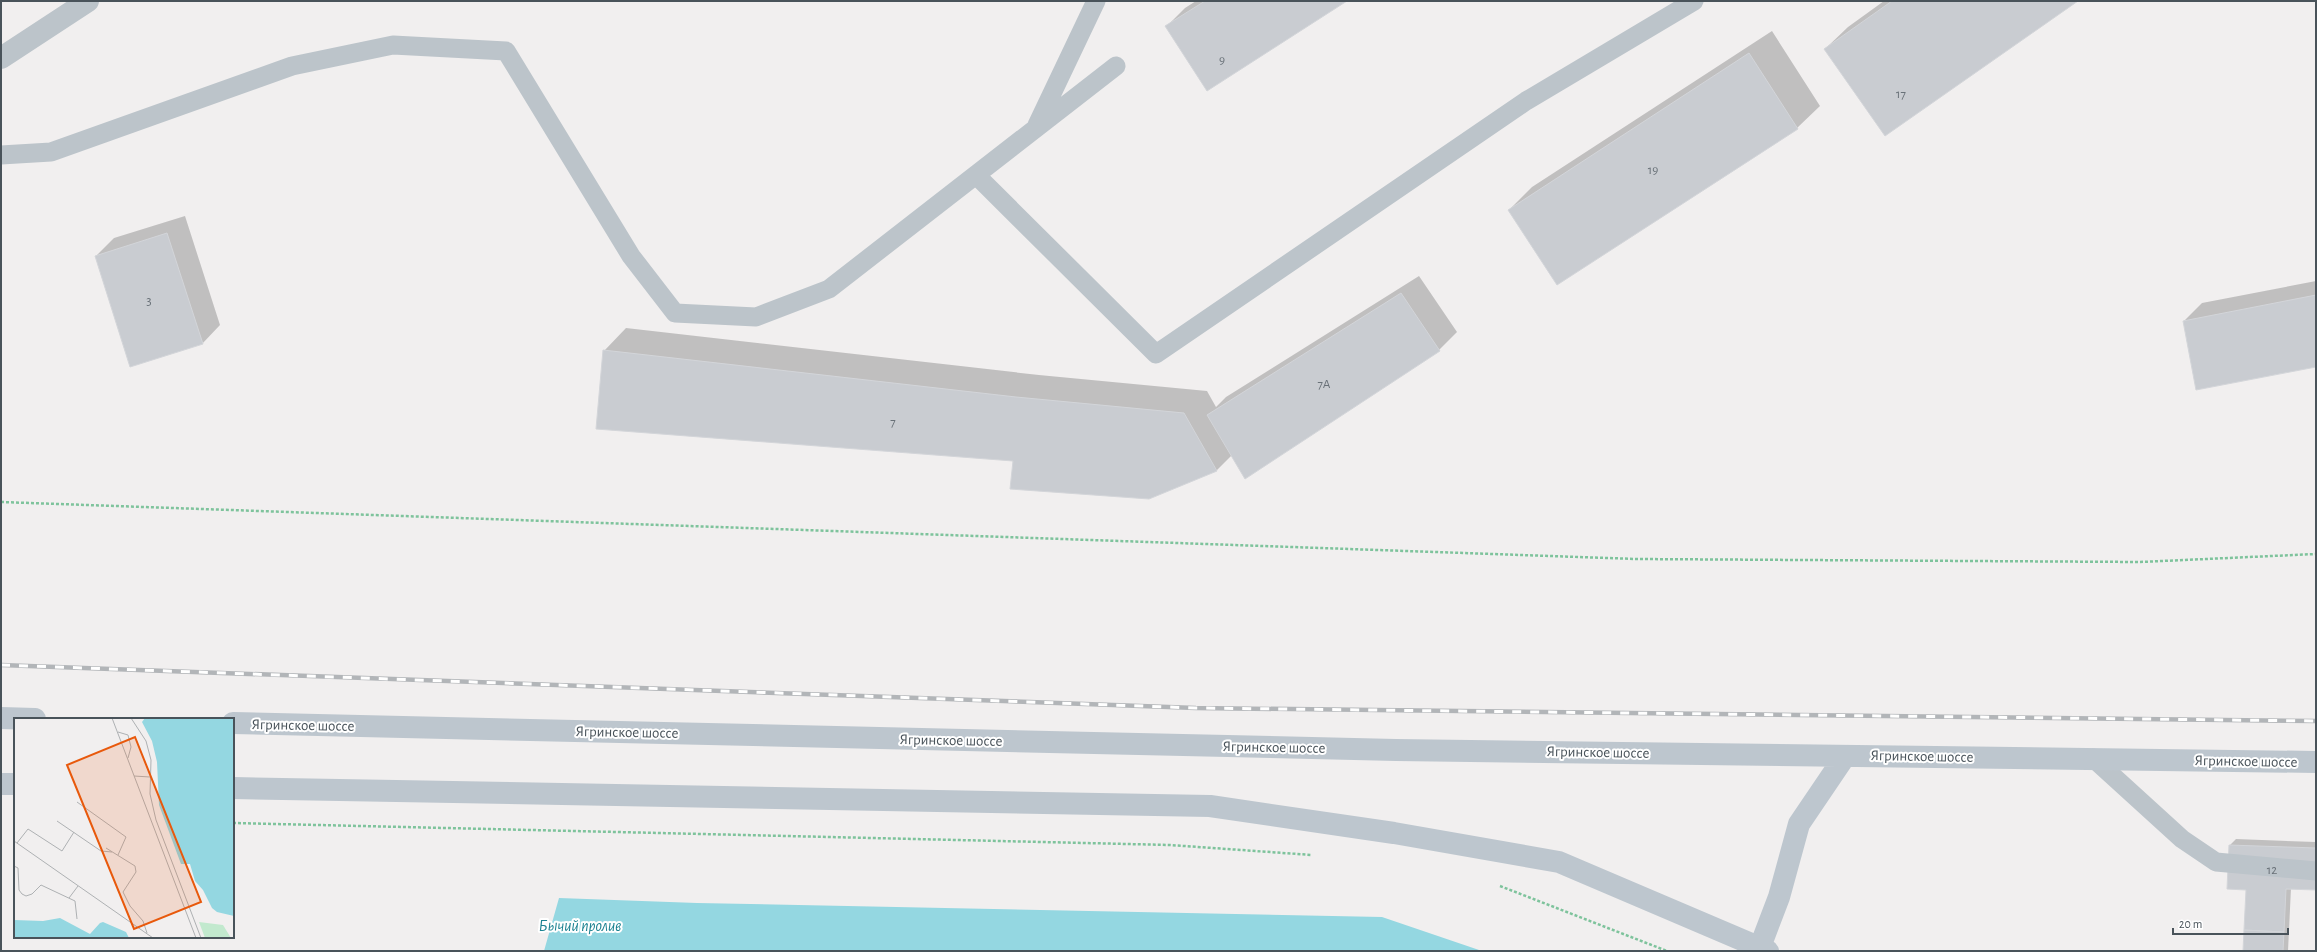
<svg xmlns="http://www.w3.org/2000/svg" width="2317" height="952" font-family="'Alegreya Sans',sans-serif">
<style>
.water{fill:#94d7e1}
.shadow{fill:#0003}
.building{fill:#c9ccd1;stroke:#d3d5d9}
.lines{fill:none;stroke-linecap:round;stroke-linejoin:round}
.path{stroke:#7ec39c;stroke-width:2.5;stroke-dasharray:3 2;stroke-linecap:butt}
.lane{stroke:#bcc4ca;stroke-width:19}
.street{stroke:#bcc4ca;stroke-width:22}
.secondary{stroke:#bdc6ce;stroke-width:22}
.rail-casing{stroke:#b2b5b8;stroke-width:4.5}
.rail{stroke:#fff;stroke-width:3;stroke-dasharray:9;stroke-linecap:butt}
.labels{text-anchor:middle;stroke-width:4;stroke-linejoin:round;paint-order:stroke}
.number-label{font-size:13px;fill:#697178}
.street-label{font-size:15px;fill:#49535a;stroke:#fff}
.water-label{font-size:16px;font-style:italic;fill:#1c8291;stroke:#fff}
.inset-road{fill:none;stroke:#aeb1b3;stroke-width:1}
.view{fill:#e8590c;fill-opacity:0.15;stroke:#e8590c;stroke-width:2}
.inset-edge{fill:none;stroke:#49535a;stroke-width:2}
</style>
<rect width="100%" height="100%" fill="#f1efef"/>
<path class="water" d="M559,898L697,903L1382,917L1482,951H544Z"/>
<path class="shadow" d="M1196,1H1345L1167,26L1185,8Z
M1884,1H2076L1825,49L1848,27Z
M1772,31L1820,106L1797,128L1509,210L1532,187Z
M185,216L220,325L202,344L96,256L114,238Z
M1419,276L1457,332L1439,350L1232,455L1217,470L1149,498L604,351L626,328L1039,375L1207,391L1216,407L1226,397Z
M2316,281V366L2184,321L2202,303Z
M2236,839L2316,842V889L2291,888L2288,951H2244L2247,889L2230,845Z"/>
<path class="building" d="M1205,1H1347L1207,91L1165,26Z
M1892,1H2078L1885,136L1824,49Z
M1749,53L1798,129L1557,285L1508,210Z
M167,233L203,344L130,367L95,256Z
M1401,293L1440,351L1245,479L1207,415Z
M2316,295V367L2196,390L2183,321Z
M603,350L1016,397L1184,413L1217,471L1149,499L1010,489L1013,461L596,429Z
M2229,845L2316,848V890L2286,889L2284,932L2244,930L2246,890L2227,889Z
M2244,930L2284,932L2283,951H2243Z"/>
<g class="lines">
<path class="path" d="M1,502L1636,559L2140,562L2316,554
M233,823L1170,845L1312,855
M1500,886L1667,951"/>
<path class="lane" d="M1037,125L1096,1
M1,155L51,152L292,66L393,45L506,51L631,256L675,313L756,317L829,289L1116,66
M976,175L1156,354L1526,101L1694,1
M2093,758L2182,839L2216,862L2316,871"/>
<path class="street" d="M1,58L88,1"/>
<path class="secondary" d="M1,718L35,719
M233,723L1396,750L2316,762
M1,784H15
M233,788L1210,806L1394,833L1559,862L1768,951
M1760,947L1779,897L1799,824L1845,756"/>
<g class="rail-casing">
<path id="rail" d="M1,665L1196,708L2316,721"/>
</g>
<use href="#rail" class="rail"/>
</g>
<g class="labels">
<g class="number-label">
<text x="1222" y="64">9</text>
<text x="1901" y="98">17</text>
<text x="1653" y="174">19</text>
<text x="149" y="305">3</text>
<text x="1324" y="388">7А</text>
<text x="893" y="426">7</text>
<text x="2272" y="874">12</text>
</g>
<g class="street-label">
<text transform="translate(303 725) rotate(1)" y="5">Ягринское шоссе</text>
<text transform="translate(627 732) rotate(1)" y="5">Ягринское шоссе</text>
<text transform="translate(951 740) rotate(1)" y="5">Ягринское шоссе</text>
<text transform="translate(1274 747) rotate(1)" y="5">Ягринское шоссе</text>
<text transform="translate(1598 752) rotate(1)" y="5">Ягринское шоссе</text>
<text transform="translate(1922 756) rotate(1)" y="5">Ягринское шоссе</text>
<text transform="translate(2246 761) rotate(1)" y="5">Ягринское шоссе</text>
</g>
<g class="water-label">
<text x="580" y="931">Бычий пролив</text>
</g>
</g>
<g transform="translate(14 718)">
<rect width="220" height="220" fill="#f1efef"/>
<path d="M185,204L209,207L217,220H191Z" fill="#c2e9ce"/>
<path d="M131,0H220V198L203,194L198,190L189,172L181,163L176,146H167L145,87L143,44L138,23L128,4ZM46,200L76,216L86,205L89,204L112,214L115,220H0V202L29,203Z" fill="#94d7e1"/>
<path class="inset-road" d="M98,0L182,220M117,0L132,23L137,42L136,76L142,102L187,220M104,14L114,17L117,29L114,40M120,58L136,59M63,84L112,119L104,137M43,103L87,133L98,134M0,123L139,220M3,125L14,111L48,133L60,114M92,130L121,148L122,154L109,174L116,188L129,203L133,215M0,148L4,150L5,172L8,176L12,178L18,176L27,167L61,183L63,201M55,180L64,168"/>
<path class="view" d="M121,19L187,184L120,211L53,47Z"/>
<rect width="220" height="220" class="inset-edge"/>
</g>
<rect width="2317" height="952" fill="none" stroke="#49535a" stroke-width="4"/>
<path d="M2173 928v6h115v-6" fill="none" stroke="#49535a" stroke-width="2"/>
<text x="2179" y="928" font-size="12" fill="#49535a" stroke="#ffffff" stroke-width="3" paint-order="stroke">20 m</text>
</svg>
